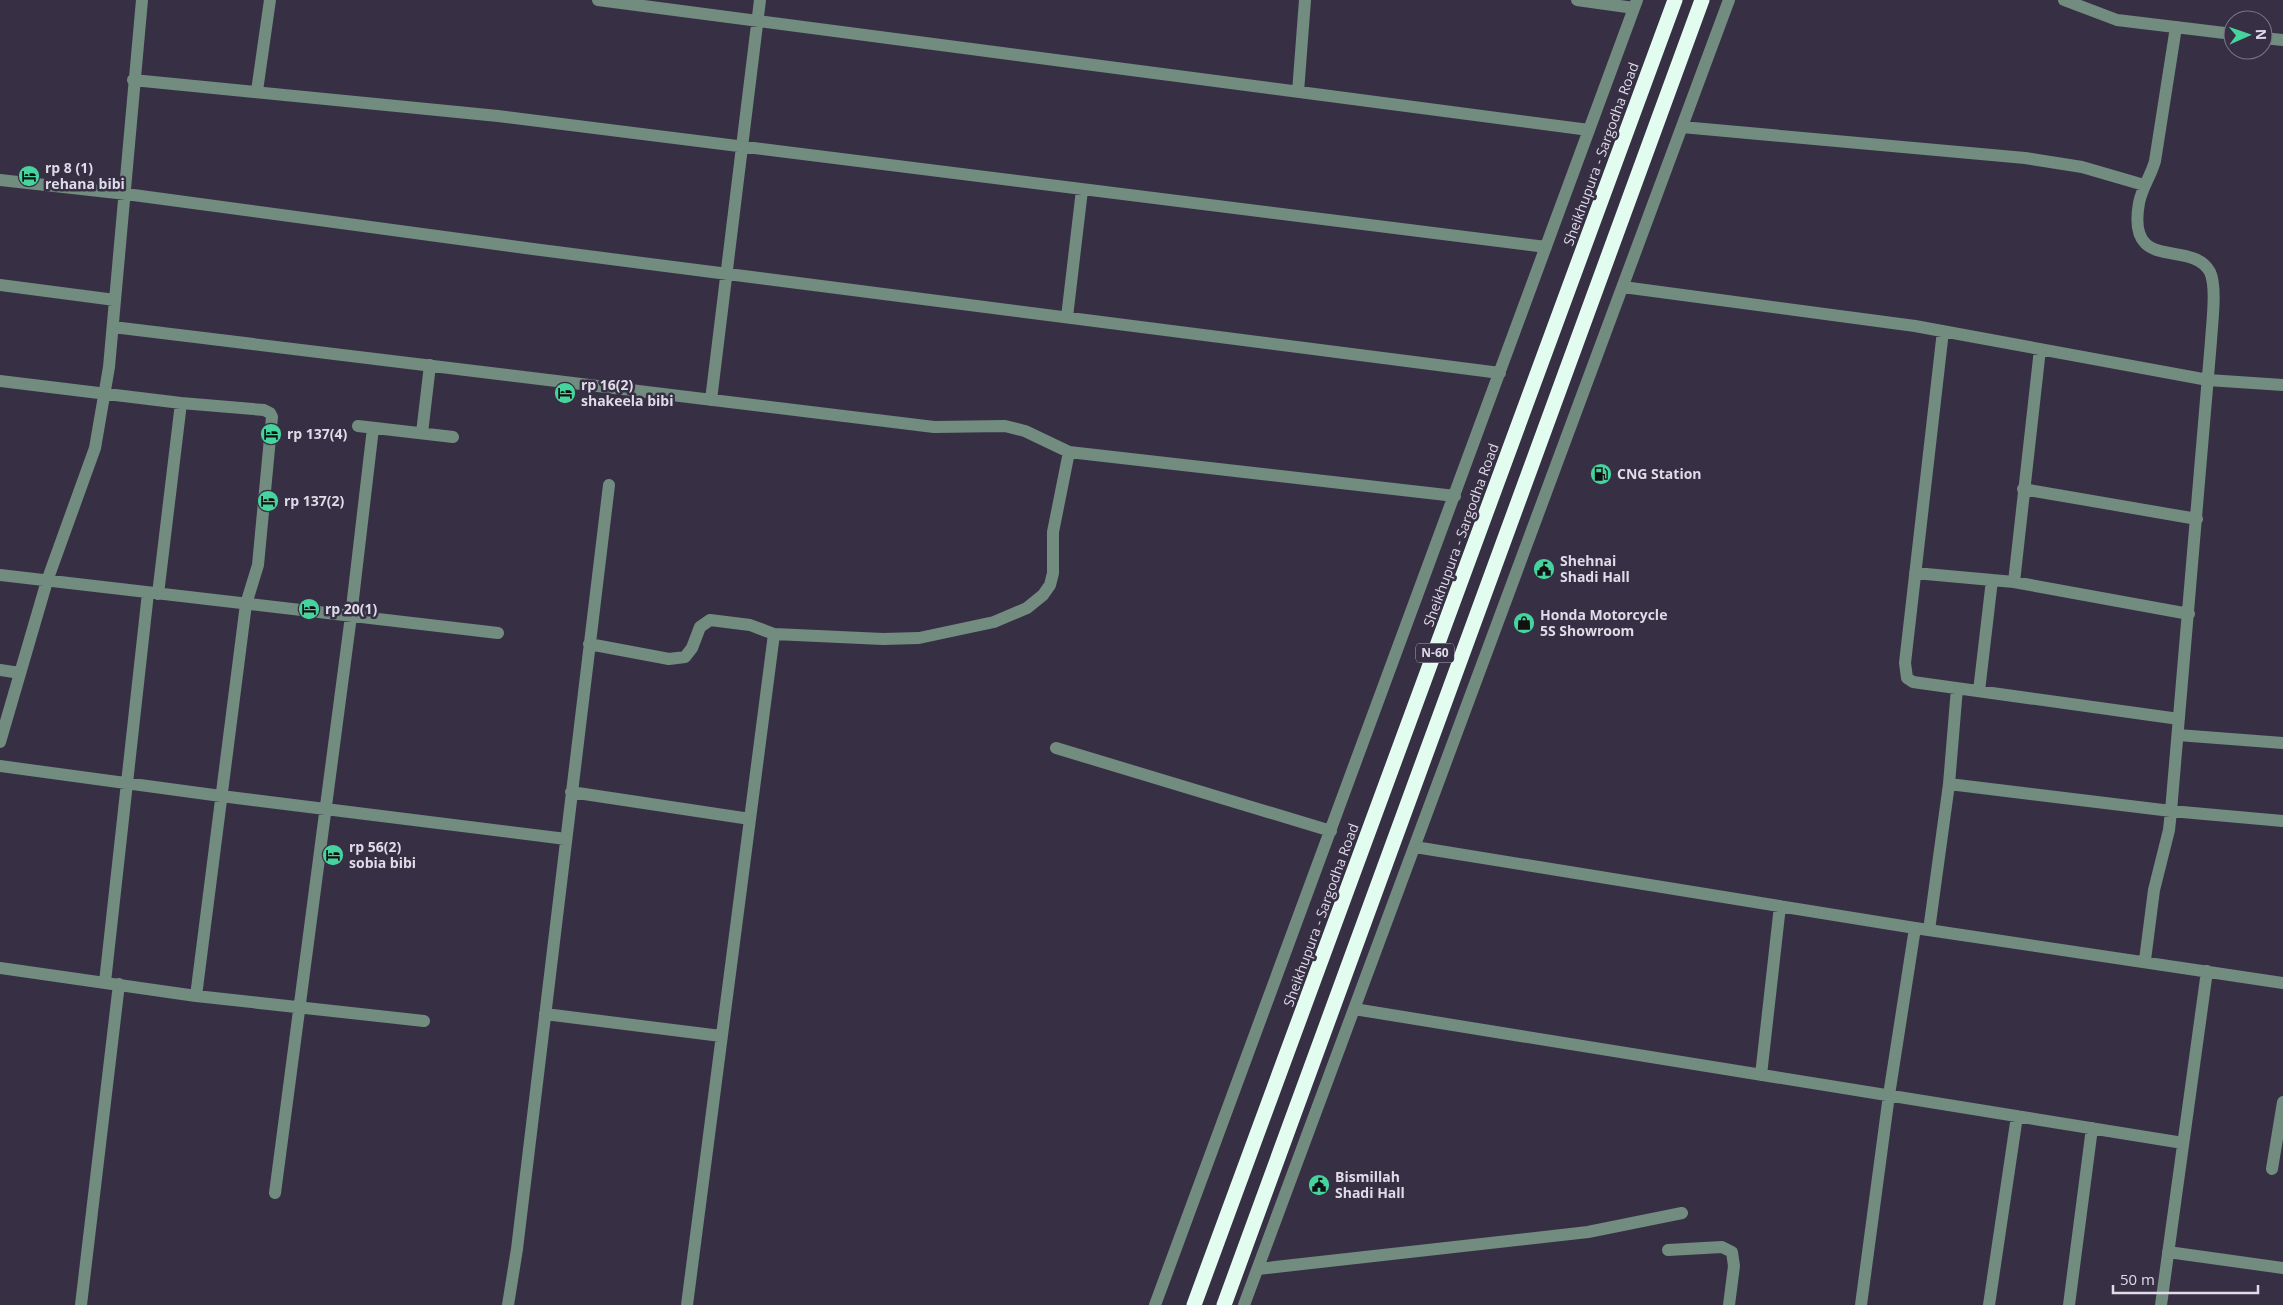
<svg xmlns="http://www.w3.org/2000/svg" width="2283" height="1305" font-family="'Open Sans',sans-serif">
<style>
.lines{fill:none;stroke-linecap:round;stroke-linejoin:round}
.minor{stroke:#728c7f;stroke-width:12}
.highway{stroke:#e3fcf0;stroke-width:15}
.labels{text-anchor:middle;stroke-width:5;stroke-linejoin:round;paint-order:stroke}
.shield{fill:#373044;stroke:#ada8b7;stroke-width:1}
.shield-label{font-size:12px;font-weight:bold;fill:#dfdbe8}
.street-label{font-size:14px;fill:#dfdbe8;stroke:#373044}
.poi-label{font-size:14px;font-weight:bold;fill:#dfdbe8;stroke:#373044;text-anchor:start}
</style>
<rect width="100%" height="100%" fill="#373044"/>
<g class="lines">
<path class="minor" d="M598,0L1589,130
M1577,0L1634,8
M2064,0L2117,20L2233,34
M2263,38L2283,40
M133,80L498,116L1546,247
M257,91L270,0
M1298,92L1305,0
M1682,127L2025,158L2082,167L2144,185
M0,180L126,194L533,249L1500,373
M0,285L115,300
M1623,287L1915,326L2208,380L2283,385
M1067,317L1082,190
M113,327L934,427L1005,426L1025,431L1069,452L1455,496
M1943,331L1905,663L1907,678L1913,682L2179,719
M0,381L181,403L264,410L270,413L272,417L258,565L246,604L196,996
M711,400L760,0
M358,426L453,437
M422,433L430,365
M2023,489L2197,519
M1915,573L2014,582L2189,614
M0,575L498,633
M2014,582L2040,349
M158,594L181,403
M589,644L669,659L685,657L692,648L700,627L710,620L750,625L774,634L883,639L919,638L994,622L1027,608L1043,595L1050,585L1053,573V532L1069,452
M0,670L20,673
M1979,691L1992,580
M2178,735L2283,743
M0,742L47,581L95,448L109,367L142,0
M1056,748L1331,831
M0,766L221,796L566,839
M1949,784L2171,811L2283,821
M571,792L750,819
M1415,847L1915,928L2283,983
M1929,930L1949,784L1957,688
M2145,960L2154,890L2169,830L2171,811L2211,341C2212,323 2217,287 2210,272C2192,238 2126,275 2139,203C2142,187 2151,176 2155,161L2176,27
M0,968L196,996L424,1021
M105,982L148,593
M1354,1009L2183,1143
M545,1014L721,1036
M1761,1075L1780,906
M2272,1169L2283,1102
M275,1193L351,616L373,428
M1668,1250L1722,1247L1732,1252L1734,1266L1729,1305
M2168,1252L2283,1268
M1258,1269L1588,1232L1682,1213
M81,1305L119,984
M508,1305L517,1249L609,485
M687,1305L774,634
M1155,1305L1637,0
M1244,1305L1729,0
M1861,1305L1889,1095L1915,928
M1989,1305L2017,1116
M2069,1305L2092,1128
M2161,1305L2207,971"/>
<path class="highway" d="M1194,1305L1675,0
M1224,1305L1702,0"/>
</g>
<defs>
<g id="hotel-disc" transform="scale(1.125)"><circle r="9.5" fill="#46d49e" stroke="#373044"/><path d="M-6-4.5h1.5V1H6V5H4.5V3h-9V5H-6ZM-4 0a1.8 1.8 0 1 1 3.6 0ZM.5 0V-2.5h3Q6-2.5 6 0Z" fill="#111"/></g>
<g id="fuel-disc" transform="scale(1.125)"><circle r="9.5" fill="#46d49e" stroke="#373044"/><path d="M-5.5-6h7V0h2V4h1.3V-2.5L3-4.5l.8-.8L6-3V5H2.5V1h-1V6h-7ZM-4.2-4.7v3.2H.2V-4.7Z" fill="#111"/></g>
<g id="civic-disc" transform="scale(1.125)"><circle r="9.5" fill="#46d49e" stroke="#373044"/><path d="M-.6-6.5H3V-4.5H.6V-3L4-1V1h2V6H-6V1h2V-1L-.6-3ZM-1.2 2.5V6h2.4V2.5Z" fill="#111"/></g>
<g id="shop-disc" transform="scale(1.125)"><circle r="9.5" fill="#46d49e" stroke="#373044"/><path d="M-5-2.5h2.3a2.7 3.5 0 0 1 5.4 0H5L5.5 6h-11ZM-1.5-2.5h3a1.5 2.3 0 0 0-3 0Z" fill="#111"/></g>
</defs>
<g fill-rule="evenodd">
<use href="#hotel-disc" x="29" y="176"/>
<use href="#hotel-disc" x="565" y="393"/>
<use href="#hotel-disc" x="271" y="434"/>
<use href="#fuel-disc" x="1601" y="474"/>
<use href="#hotel-disc" x="268" y="501"/>
<use href="#civic-disc" x="1544" y="569"/>
<use href="#hotel-disc" x="309" y="609"/>
<use href="#shop-disc" x="1524" y="623"/>
<use href="#hotel-disc" x="333" y="855"/>
<use href="#civic-disc" x="1319" y="1185"/>
</g>
<g class="labels">
<rect class="shield" x="1416" y="643.5" width="38" height="19" rx="4"/>
<g class="shield-label">
<text x="1435" y="657">N-60</text>
</g>
<g class="street-label">
<text transform="translate(1601 154) rotate(-70)" y="5">Sheikhupura - Sargodha Road</text>
<text transform="translate(1461 535) rotate(-70)" y="5">Sheikhupura - Sargodha Road</text>
<text transform="translate(1321 915) rotate(-70)" y="5">Sheikhupura - Sargodha Road</text>
</g>
<g class="poi-label">
<text x="45" y="173">rp 8 (1)<tspan x="45" dy="16">rehana bibi</tspan></text>
<text x="581" y="390">rp 16(2)<tspan x="581" dy="16">shakeela bibi</tspan></text>
<text x="287" y="439">rp 137(4)</text>
<text x="1617" y="479">CNG Station</text>
<text x="284" y="506">rp 137(2)</text>
<text x="1560" y="566">Shehnai<tspan x="1560" dy="16">Shadi Hall</tspan></text>
<text x="325" y="614">rp 20(1)</text>
<text x="1540" y="620">Honda Motorcycle<tspan x="1540" dy="16">5S Showroom</tspan></text>
<text x="349" y="852">rp 56(2)<tspan x="349" dy="16">sobia bibi</tspan></text>
<text x="1335" y="1182">Bismillah<tspan x="1335" dy="16">Shadi Hall</tspan></text>
</g>
</g>
<g transform="translate(2248 35) rotate(88)"><circle r="24" fill="#373044" stroke="#7a7486"/>
<path d="M0-4L9 19L0 12L-9 19Z" fill="#46d49e"/>
<text y="-8" font-size="14" font-weight="bold" text-anchor="middle" fill="#dfdbe8">N</text>
</g>
<path d="M2113 1285v8h145v-8" fill="none" stroke="#dfdbe8" stroke-width="2.5"/>
<text x="2120" y="1285" font-size="15" fill="#dfdbe8" stroke="#373044" stroke-width="4" paint-order="stroke">50 m</text>
</svg>
